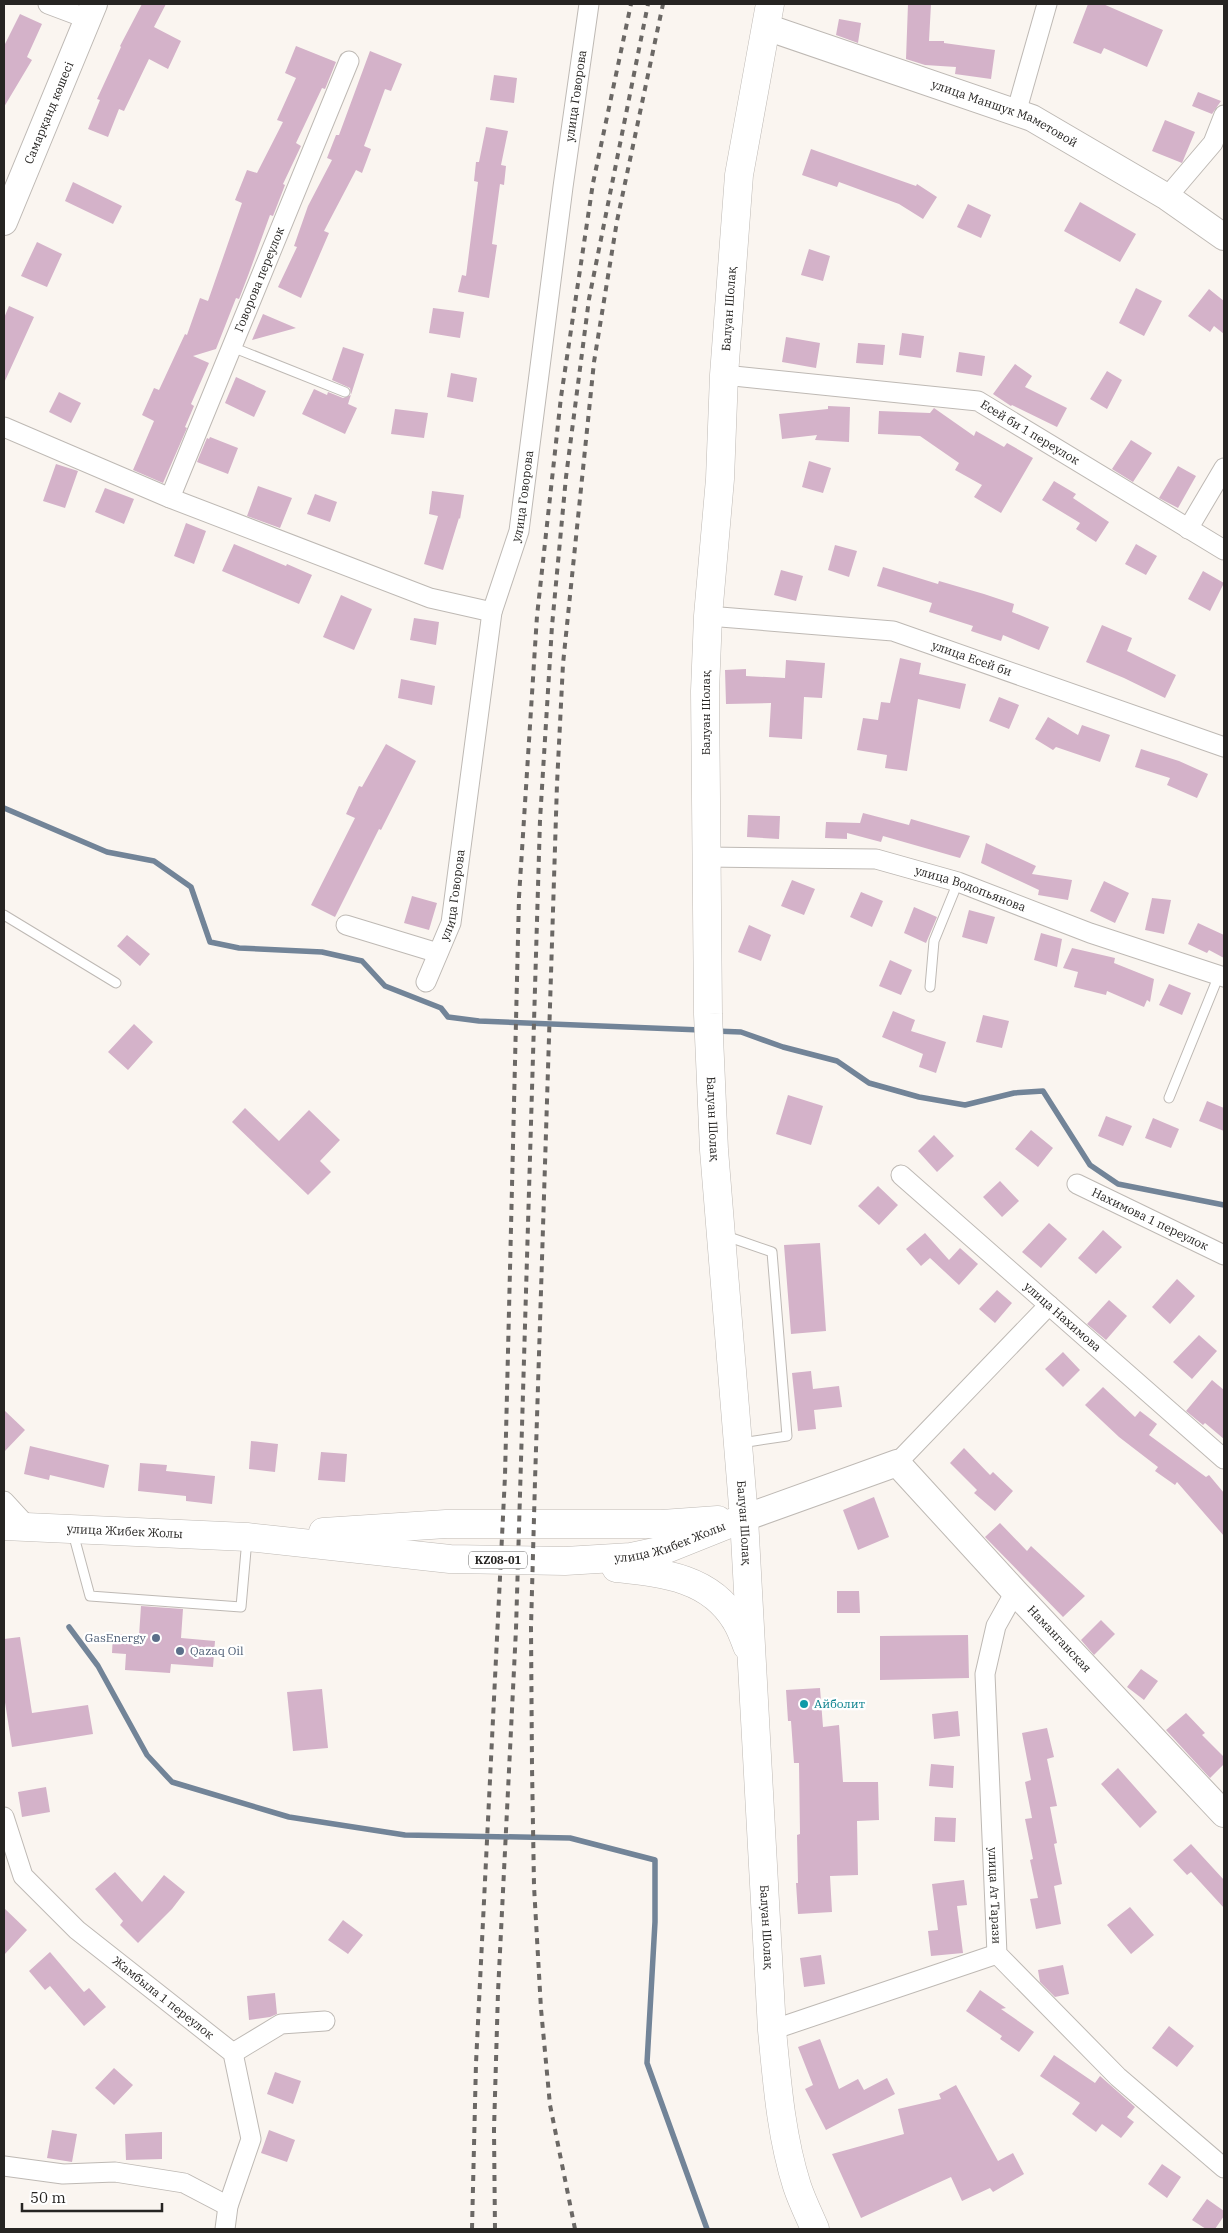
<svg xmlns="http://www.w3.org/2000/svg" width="1228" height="2233" font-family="'IBM Plex Serif',serif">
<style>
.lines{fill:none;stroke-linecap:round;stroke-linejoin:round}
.stream{stroke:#728498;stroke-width:5.5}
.building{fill:#d4b2c9}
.lane-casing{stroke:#beb9b4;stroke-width:11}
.street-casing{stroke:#beb9b4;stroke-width:21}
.secondary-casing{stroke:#beb9b4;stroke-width:28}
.primary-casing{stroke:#beb9b4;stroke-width:29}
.lane{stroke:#fff;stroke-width:9}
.street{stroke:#fff;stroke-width:19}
.secondary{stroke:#fff;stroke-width:26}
.primary{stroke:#fff;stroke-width:28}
.rail{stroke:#6b6865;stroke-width:4;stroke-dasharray:6 6;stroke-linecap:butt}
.service-dot{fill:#5c6f8a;stroke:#fff;stroke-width:2}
.culture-dot{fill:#0f9aa8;stroke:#fff;stroke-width:2}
.labels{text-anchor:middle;stroke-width:4.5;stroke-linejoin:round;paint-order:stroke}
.shield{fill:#fff;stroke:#676664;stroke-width:1}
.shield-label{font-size:11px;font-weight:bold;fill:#262422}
.street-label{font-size:12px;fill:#262422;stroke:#fff}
.service-label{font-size:12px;fill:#4e5e75;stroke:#fff;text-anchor:end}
.culture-label{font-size:12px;fill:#0d838f;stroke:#fff;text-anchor:start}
</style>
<rect width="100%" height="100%" fill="#faf5f0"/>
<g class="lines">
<path class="stream" d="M4,808L107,852L154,861L191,887L210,942L239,948L322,952L362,961L385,986L441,1008L448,1017L479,1021L701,1030
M715,1031L741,1032L783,1047L837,1061L869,1083L919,1097L965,1105L1014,1093L1043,1091L1090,1165L1118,1184L1224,1205
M69,1627L98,1666L147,1755L172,1782L289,1817L405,1835L570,1838L655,1860V1922L647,2063L707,2229"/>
</g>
<path class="building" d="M142,4H166L154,27L181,41L168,69L149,59L124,111L119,109L108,137L88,129L100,100L97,99L121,47L120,46Z
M908,4H931L929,41H944V43L995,50L991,79L955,74L956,67L925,65L906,59Z
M1088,4H1103L1163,30L1147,67L1104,48L1101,54L1073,43Z
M20,14L42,24L27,57L32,60L4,107V46Z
M839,19L861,23L858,43L836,35Z
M296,46L336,62L325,89L322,88L296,143L301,146L283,184L285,185L273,216L270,215L249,273L239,299L236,298L216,349L193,356L209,363L191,404L194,406L185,427L187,428L163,483L133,470L154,421L142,415L154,388L159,390L185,334L187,335L200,298L208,301L242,203L235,200L247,170L257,173L283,122L277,120L296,78L285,73Z
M370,51L402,64L391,91L385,89L364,146L371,149L362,173L356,170L324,231L329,233L301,298L278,287L297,247L294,246L308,206L332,160L327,158L336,135H339Z
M494,75L517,78L514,103L490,100Z
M1198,92L1221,101L1212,114L1192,106Z
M1165,120L1195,132L1182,163L1152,151Z
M486,127L508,131L501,165L506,166L504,185L500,184L492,244L497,245L489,298L458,292L462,275L466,276L478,182L474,181L476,162H479Z
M811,149L916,186L917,184L937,197L923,219L899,204L839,182L837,187L802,175Z
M73,182L122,206L113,224L65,201Z
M1080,202L1136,234L1120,262L1064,231Z
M968,204L991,215L981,238L957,227Z
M37,242L62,254L47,287L21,276Z
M809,249L830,256L823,281L801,275Z
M1136,288L1162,301L1144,336L1119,323Z
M1209,289L1224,301V334L1214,326L1210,332L1188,316Z
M9,306L34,317L4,383V318Z
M433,308L464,312L460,338L429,333Z
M263,314L296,328L252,340Z
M902,333L924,336L921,358L899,355Z
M786,337L820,343L816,368L782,362Z
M858,343L885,345L883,365L856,363Z
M343,347L364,354L348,404L357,408L345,434L302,414L314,389L327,395L328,392L343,398L351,395L350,388L332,380Z
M959,352L985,356L982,376L956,372Z
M1015,364L1032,376L1025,387L1067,408L1057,427L1012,405L1011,406L993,394Z
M1107,371L1122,380L1107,409L1090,399Z
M451,373L477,378L473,402L447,397Z
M236,377L266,391L254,417L225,403Z
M59,392L81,403L71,423L49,412Z
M828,406L850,407L849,442L815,440L817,435L782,439L779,414L828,409Z
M934,408L974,436L976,431L1004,447L1007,443L1033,458L1001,513L974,497L982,485L955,470L959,463L920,436L878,434L879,411L930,413Z
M395,409L428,413L424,438L391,434Z
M210,437L238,448L228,474L197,462L207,438L209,439Z
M1131,440L1152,453L1133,482L1112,469Z
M809,461L831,468L823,493L802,487Z
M56,464L78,471L65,508L43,501Z
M1178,466L1196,476L1178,508L1159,498Z
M1054,481L1076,494L1073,498L1109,522L1096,542L1076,529L1080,523L1042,500Z
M258,486L292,498L280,528L247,516Z
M105,488L134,499L124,524L95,512Z
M432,491L464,495L460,519L459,518L443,570L424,564L438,516L429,514Z
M315,494L337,502L330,522L307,514Z
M186,523L206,531L194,564L174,556Z
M234,544L286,566L287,564L312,575L299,604L222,571Z
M1136,544L1157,556L1146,575L1125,564Z
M835,545L857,551L849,577L828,570Z
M883,567L938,584L939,581L984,594L1014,604L1012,612L1049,627L1039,650L1003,635L1001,641L971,631L973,626L929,612L932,603L877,586Z
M781,570L803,576L796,601L774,595Z
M1203,571L1224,583L1210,611L1188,599Z
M341,595L372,609L354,650L323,637Z
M414,618L439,622L436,645L410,640Z
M1102,625L1132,638L1127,651L1176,675L1165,698L1124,678L1086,662Z
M900,658L921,663L919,674L966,684L960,709L918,699L907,771L885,768L887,755L857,750L863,718L878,720L881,702L890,703Z
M786,660L825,663L822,698L804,697L802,739L769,737L771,703L726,704L725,670L746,669V676L785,678Z
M401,679L435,686L432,705L398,698Z
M999,697L1019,705L1009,729L989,721Z
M1048,717L1078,735L1082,725L1110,735L1100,762L1056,747L1053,750L1035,739Z
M386,744L416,761L381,830L379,829L335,917L311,905L355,818L346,814L359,786L362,787Z
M1141,749L1179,761L1208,774L1197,798L1167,785L1170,778L1135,767Z
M863,813L909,825L911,819L970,836L960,858L883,836L881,842L847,833V839L825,838L826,822L860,823Z
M748,815L780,816L779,839L747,837Z
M986,843L1036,866L1032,874L1072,880L1068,900L1038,895L1039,890L981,863Z
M792,880L815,889L804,915L781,906Z
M1104,881L1129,893L1115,923L1090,911Z
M861,892L883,901L872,927L850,917Z
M412,896L437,903L429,930L404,923Z
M1152,898L1171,900L1164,934L1145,930Z
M914,907L937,917L926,943L904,933Z
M969,910L995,917L987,944L962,937Z
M1198,923L1224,935V958L1209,950L1207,953L1188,944Z
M749,925L771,935L761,961L738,952Z
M1041,933L1062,939L1057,967L1034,960Z
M127,935L150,954L140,966L117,946Z
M1072,948L1115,958L1114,963L1154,979L1150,1002L1147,1000L1144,1007L1107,991L1106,995L1074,987L1078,972L1063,968Z
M890,960L912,970L901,995L879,986Z
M1169,984L1191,993L1182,1015L1159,1005Z
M893,1011L915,1020L911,1031L946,1042L936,1073L919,1067L923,1054L882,1037Z
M983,1015L1009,1021L1002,1048L976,1042Z
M134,1024L153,1042L128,1070L108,1052Z
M788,1095L823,1106L811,1145L776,1134Z
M1207,1101L1224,1108V1131L1199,1121Z
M245,1108L279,1141L309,1110L340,1140L320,1161L331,1172L308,1195L232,1122Z
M1106,1116L1132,1126L1123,1146L1098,1136Z
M1153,1118L1179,1129L1171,1148L1145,1138Z
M1031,1130L1053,1148L1038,1167L1015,1149Z
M934,1135L954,1156L937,1172L918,1151Z
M1000,1181L1019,1201L1002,1217L983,1197Z
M878,1186L898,1205L879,1225L858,1206Z
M1049,1223L1067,1239L1041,1268L1022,1252Z
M1103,1230L1122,1247L1096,1274L1078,1258Z
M925,1233L949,1260L960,1248L978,1264L959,1285L930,1258L921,1266L906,1249Z
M820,1243L826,1331L791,1334L784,1245Z
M1177,1279L1195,1296L1170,1324L1152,1307Z
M997,1290L1012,1303L995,1323L979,1309Z
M1109,1300L1127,1316L1106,1340L1087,1324Z
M1199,1335L1217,1351L1192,1379L1173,1362Z
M1063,1352L1080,1370L1063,1387L1045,1369Z
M811,1371L813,1389L839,1386L842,1407L814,1410L816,1429L798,1431L792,1373Z
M1212,1380L1224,1390V1439L1205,1423L1203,1425L1186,1411Z
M1103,1387L1135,1417L1140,1411L1157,1424L1149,1435L1206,1477L1209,1475L1224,1493V1536L1177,1482L1175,1485L1155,1471L1158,1467L1119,1437L1085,1405Z
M4,1410L25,1430L4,1452Z
M251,1441L278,1444L275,1472L249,1469Z
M30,1446L109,1465L104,1488L50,1475L49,1480L24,1474Z
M964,1448L990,1475L993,1472L1013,1491L995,1511L974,1493L977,1490L950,1463Z
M321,1452L347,1454L345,1482L318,1480Z
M140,1463L167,1465L166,1471L215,1476L212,1504L186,1501V1496L138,1491Z
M874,1497L889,1537L858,1550L843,1510Z
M1000,1523L1027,1551L1031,1546L1085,1596L1063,1617L985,1537Z
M837,1591H859L860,1613H837Z
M141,1606L183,1609L181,1638L215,1641L213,1667L171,1664L170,1673L125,1670L126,1654L112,1653L113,1634L139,1636Z
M1101,1620L1115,1634L1094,1655L1081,1640Z
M968,1635L969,1678L880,1680V1636Z
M20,1637L32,1713L88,1705L93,1734L12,1747L4,1696V1639Z
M1141,1669L1158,1681L1144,1700L1127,1687Z
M820,1688L823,1727L839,1725L843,1782H878L879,1820L857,1821L858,1875L830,1876L832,1912L798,1914L796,1883H798L797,1835L800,1834L799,1763H794L791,1721H788L786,1690Z
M322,1689L328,1748L293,1751L287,1692Z
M958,1711L960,1736L934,1739L932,1714Z
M1186,1713L1205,1733L1202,1735L1224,1757V1764L1210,1778L1166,1730Z
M1047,1728L1054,1757L1047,1759L1057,1806L1050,1807L1057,1843L1054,1844L1062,1884L1054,1886L1061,1924L1036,1929L1030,1899L1038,1898L1030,1860L1033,1859L1025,1819L1032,1818L1025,1782L1031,1780L1022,1733Z
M931,1764L954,1766L953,1788L929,1786Z
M1118,1768L1157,1812L1140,1828L1101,1784Z
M46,1787L50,1812L22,1817L18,1792Z
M935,1817L956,1818L955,1842L934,1841Z
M1191,1844L1224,1880V1908L1191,1872L1187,1875L1173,1860Z
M115,1872L142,1902L164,1875L185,1892L172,1909L138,1943L120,1925L123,1921L95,1889Z
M964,1880L967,1905L957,1906L963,1953L931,1956L928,1931L938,1930L932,1884Z
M1130,1907L1154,1935L1131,1954L1107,1925Z
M4,1908L27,1930L4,1955Z
M343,1920L363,1935L348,1954L328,1940Z
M50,1952L84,1992L89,1988L106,2007L84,2026L50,1986L45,1990L29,1971Z
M821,1955L825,1984L804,1987L800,1958Z
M1063,1965L1069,1994L1055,1997L1040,1982L1038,1970Z
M980,1990L1006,2008L1001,2009L1034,2032L1019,2052L1000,2039L1002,2036L966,2011Z
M275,1993L277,2014L270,2017L249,2020L247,1996Z
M1169,2026L1194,2046L1177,2067L1152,2048Z
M820,2039L839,2089L858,2079L864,2090L887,2078L895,2094L826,2130L805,2089L813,2085L798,2047Z
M1054,2055L1095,2083L1100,2076L1135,2107L1127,2117L1134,2122L1121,2138L1102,2124L1096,2132L1072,2114L1080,2103L1040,2076Z
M114,2068L133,2085L114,2105L95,2088Z
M275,2072L301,2081L293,2104L267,2094Z
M956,2085L998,2161L1013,2153L1024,2174L993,2192L990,2188L962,2201L951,2177L861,2218L832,2154L904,2134L898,2109L941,2099L939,2094Z
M52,2130L77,2134L72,2162L47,2158Z
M269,2130L295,2140L287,2162L261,2153Z
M162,2132V2159L126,2160L125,2134Z
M1162,2164L1181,2177L1167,2198L1148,2184Z
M1207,2199L1224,2211V2216L1215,2229H1206L1192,2220Z"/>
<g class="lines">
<g class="lane-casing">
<path id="lane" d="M232,347L345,392
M4,915L116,983
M930,987L934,941L958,882
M1169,1098L1219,975
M726,1236L772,1252L787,1436L741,1443
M73,1533L90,1596L241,1607L247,1539"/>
</g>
<g class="street-casing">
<g id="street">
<path d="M48,4L88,19"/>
<path d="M1016,113L1047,4"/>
<path d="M1167,197L1213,143L1224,115"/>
<path id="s1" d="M724,375L978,401L1224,550"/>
<path d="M4,427L170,498L430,598L492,612"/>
<path id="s2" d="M170,498L349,61"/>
<path d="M1188,529L1224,468"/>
<path id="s3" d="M708,616L893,631L1224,747"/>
<path id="s4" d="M706,857L876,859L958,882L1090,933L1224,977"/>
<path d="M346,925L438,953"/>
<path id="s5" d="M426,982L451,923L492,612L519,531L563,187L589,4"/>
<path id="s6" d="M901,1175L1224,1459"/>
<path id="s7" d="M1077,1184L1224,1255"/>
<path d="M897,1463L1049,1305"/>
<path d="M4,1501L27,1526"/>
<path id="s8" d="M1015,1592L996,1626L985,1674L997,1954L1118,2077L1224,2168"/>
<path id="s9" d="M4,1817L23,1876L77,1930L233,2053L251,2139L228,2206L225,2229"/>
<path d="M772,2030L997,1954"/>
<path d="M233,2053L281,2024L325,2021"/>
<path d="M4,2166L63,2174L115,2172L184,2183L228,2206"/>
</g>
</g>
<g class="secondary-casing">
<g id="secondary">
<path id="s10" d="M766,27L1032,118L1167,197L1224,237"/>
<path id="s11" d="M4,222L94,4"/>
<path id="s12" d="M744,1518L897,1463L1015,1592L1224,1814"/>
</g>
</g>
<g class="primary-casing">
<g id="primary">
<path id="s13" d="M770,4L739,175L724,375L720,479L708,616L705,691L708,1014L714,1150L744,1518L772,2030C777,2082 781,2136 797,2186C802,2201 809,2215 815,2229"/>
<path id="s14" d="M4,1526L247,1537L450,1559L565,1561L631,1557L664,1550L744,1518"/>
<path d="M323,1532L446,1524H662L718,1520"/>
<path d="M616,1568C662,1573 710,1577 736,1621C741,1629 744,1638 747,1646"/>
</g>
</g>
<use href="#lane" class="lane"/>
<use href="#street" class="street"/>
<use href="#secondary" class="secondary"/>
<use href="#primary" class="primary"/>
<path class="rail" d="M472,2229L476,2063L505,1476L519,897L537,616L561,397L593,183L631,4
M495,2229L494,2130L498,1992L516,1629L540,820L552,626L566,477L589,299L648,4
M575,2229L550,2105L541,2009L534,1886L532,1767L531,1627L535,1481L557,784L563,664L594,362L617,221L663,4"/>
</g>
<g class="service-dot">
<circle cx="156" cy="1638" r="5"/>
<circle cx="180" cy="1651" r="5"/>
</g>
<circle class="culture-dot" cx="804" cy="1704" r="5"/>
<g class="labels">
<rect class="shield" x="469" y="1551.5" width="58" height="17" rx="4"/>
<g class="shield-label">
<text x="498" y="1564">KZ08-01</text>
</g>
<g class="street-label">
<text dy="4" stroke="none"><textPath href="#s5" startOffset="902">улица Говорова</textPath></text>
<text dy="4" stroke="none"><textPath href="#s11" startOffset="118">Самарқанд көшесі</textPath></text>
<text dy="4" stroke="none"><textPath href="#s10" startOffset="254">улица Маншук Маметовой</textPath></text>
<text dy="4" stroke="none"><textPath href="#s2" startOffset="236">Говорова переулок</textPath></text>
<text transform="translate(729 309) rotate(-86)" y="4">Балуан Шолақ</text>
<text dy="4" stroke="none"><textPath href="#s1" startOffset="316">Есей би 1 переулок</textPath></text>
<text dy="4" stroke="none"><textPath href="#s5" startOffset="498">улица Говорова</textPath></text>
<text dy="4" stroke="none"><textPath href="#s3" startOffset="269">улица Есей би</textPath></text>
<text transform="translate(706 713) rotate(-90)" y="4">Балуан Шолақ</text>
<text dy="4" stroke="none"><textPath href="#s4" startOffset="269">улица Водопьянова</textPath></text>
<text dy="4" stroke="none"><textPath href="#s5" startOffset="92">улица Говорова</textPath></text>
<text dy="4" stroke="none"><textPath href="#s13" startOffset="1119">Балуан Шолақ</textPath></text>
<text dy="4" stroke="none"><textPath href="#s7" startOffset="81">Нахимова 1 переулок</textPath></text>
<text dy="4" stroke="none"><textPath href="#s6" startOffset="215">улица Нахимова</textPath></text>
<text dy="4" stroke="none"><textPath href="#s13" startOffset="1524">Балуан Шолақ</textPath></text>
<text dy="4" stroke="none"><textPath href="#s14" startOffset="121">улица Жибек Жолы</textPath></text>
<text dy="4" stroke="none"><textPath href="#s14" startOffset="670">улица Жибек Жолы</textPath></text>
<text dy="4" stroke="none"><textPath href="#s12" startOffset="402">Наманганская</textPath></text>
<text dy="4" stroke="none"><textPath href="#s8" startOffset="310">улица Ат Тарази</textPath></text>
<text dy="4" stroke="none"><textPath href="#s13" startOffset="1929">Балуан Шолақ</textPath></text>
<text dy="4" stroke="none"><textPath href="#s9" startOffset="248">Жамбыла 1 переулок</textPath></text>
</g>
<g class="service-label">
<text x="146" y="1642">GasEnergy</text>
<text x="190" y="1655" text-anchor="start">Qazaq Oil</text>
</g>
<g class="culture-label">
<text x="814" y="1708">Айболит</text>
</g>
</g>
<rect width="1228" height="2233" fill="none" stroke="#262422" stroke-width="10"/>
<path d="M22 2203v8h140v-8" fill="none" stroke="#262422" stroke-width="2.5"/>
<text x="30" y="2203" font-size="15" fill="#262422" stroke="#ffffff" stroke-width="4" paint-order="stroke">50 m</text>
</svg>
